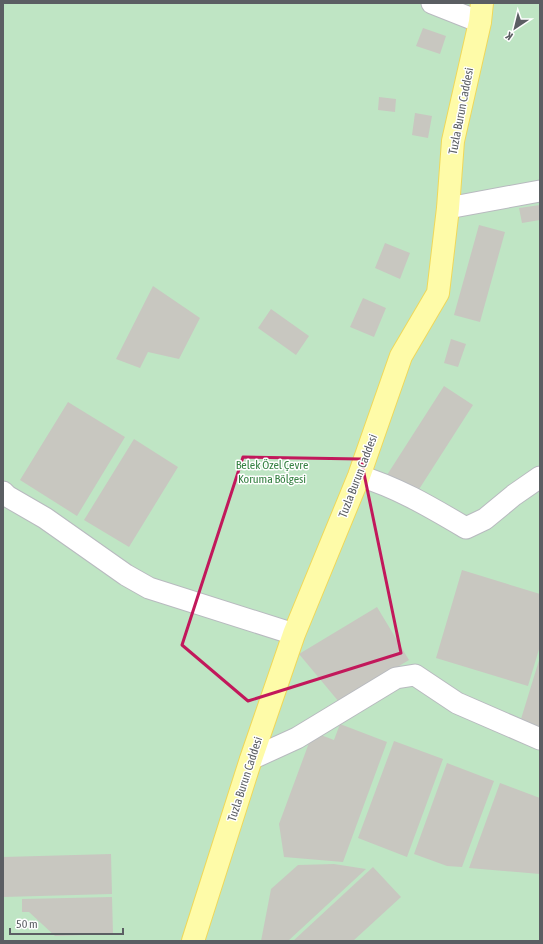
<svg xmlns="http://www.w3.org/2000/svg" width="543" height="944" font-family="'Asap Condensed',sans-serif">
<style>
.green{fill:#bfe5c4}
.building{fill:#c8c7c0}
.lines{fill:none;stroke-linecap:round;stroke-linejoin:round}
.minor-casing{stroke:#b8babf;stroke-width:23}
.major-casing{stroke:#efd85a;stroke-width:24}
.minor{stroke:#fff;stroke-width:21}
.major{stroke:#fefba8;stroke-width:22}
.marked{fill:none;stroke:#c2185b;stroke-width:3;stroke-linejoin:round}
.labels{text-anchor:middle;stroke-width:3;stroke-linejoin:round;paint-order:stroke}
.street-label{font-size:12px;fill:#5b5e63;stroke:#fff}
.park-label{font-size:12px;fill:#358142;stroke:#fff}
</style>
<rect width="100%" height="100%" fill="#eeede3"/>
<path class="green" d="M3,3H540V941H3Z"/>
<path class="building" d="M423,28L446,36L440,54L416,46Z
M379,97L396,99L395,112L378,110Z
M415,113L432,116L428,138L412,135Z
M540,205V220L522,223L519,208Z
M479,225L505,232L480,322L454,315Z
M385,243L410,253L400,279L375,268Z
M153,286L200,318L179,359L148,352L140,368L116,359Z
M363,298L386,308L374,337L350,327Z
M271,309L309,336L296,355L258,328Z
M451,339L466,344L458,367L444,363Z
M444,386L473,405L416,494L387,475Z
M68,402L125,437L77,516L20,480Z
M134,439L178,467L129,547L84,520Z
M462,570L540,594V646L528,686L436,658Z
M377,607L409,660L339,702L299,654Z
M540,657V727L521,719Z
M340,724L387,742L343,862L284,857L279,824L313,732L334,740Z
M394,741L443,759L407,857L358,838Z
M447,763L494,781L462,867L447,866L414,854Z
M500,783L540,798V874L469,868Z
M111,854L112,894L3,897V857Z
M334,864L366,869L288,941H261L271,889L298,865Z
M373,867L401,897L353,941H293Z
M112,897L113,934L55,936L29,912H22V899Z"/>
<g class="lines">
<g class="minor-casing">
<path id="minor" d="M432,3L480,22
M448,208L540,191
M359,476C397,487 432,508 466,528L485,519L514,495L540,477
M3,492L7,496L45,518L126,575L149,588L294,634
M251,759L297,738L396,678L415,675L457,703L540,739"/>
</g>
<g class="major-casing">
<path id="major" d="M193,941L251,759L294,634L359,476L401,356L438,293L448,208L453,141L480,22L482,3"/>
</g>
<use href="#minor" class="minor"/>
<use href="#major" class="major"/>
</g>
<path class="marked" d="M243,457L361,459L401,653L248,701L182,645Z"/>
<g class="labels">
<g class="street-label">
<text transform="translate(461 111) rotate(-79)" y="4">Tuzla Burun Caddesi</text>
<text transform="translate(358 476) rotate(-69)" y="4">Tuzla Burun Caddesi</text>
<text transform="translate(245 779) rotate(-72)" y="4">Tuzla Burun Caddesi</text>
</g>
<g class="park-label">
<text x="272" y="469">Belek Özel Çevre<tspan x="272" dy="14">Koruma Bölgesi</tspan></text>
</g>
</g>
<rect width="543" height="944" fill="none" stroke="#5b5e63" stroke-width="8"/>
<g transform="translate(515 28) rotate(215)" stroke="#ffffff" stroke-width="3" paint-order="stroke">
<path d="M0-3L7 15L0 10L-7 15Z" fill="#5b5e63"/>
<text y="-6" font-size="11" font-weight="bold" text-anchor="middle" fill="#5b5e63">K</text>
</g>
<path d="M10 928v6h113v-6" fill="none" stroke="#5b5e63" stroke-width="2"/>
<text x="16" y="928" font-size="12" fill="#5b5e63" stroke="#ffffff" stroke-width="3" paint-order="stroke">50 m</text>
</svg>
